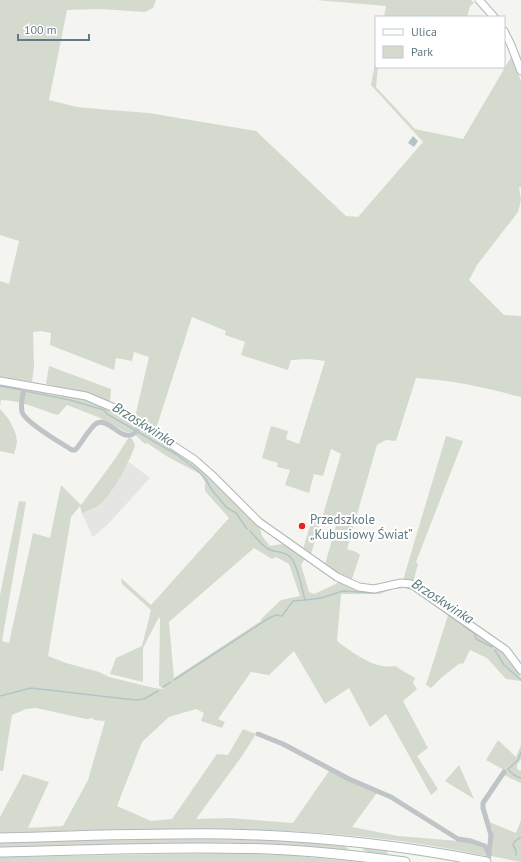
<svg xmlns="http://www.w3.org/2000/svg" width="521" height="862" font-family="'PT Sans',sans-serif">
<rect width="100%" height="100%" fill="#f4f4f0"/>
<path fill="#e5e5e3" d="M129,462L150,478L108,524L93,537L82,514L85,511L100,506Z"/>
<g fill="#d5dacf" fill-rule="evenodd">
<path d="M0,0H156L153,8L145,12L100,9L67,10L49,100L77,107L110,110L149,113L256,131L346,216L358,217L423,142L371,85L376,58V67H378L376,87L415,129L463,139L511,57L521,81V187H519L521,200L518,212L477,265L469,280L504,315L521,316V397C486,388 452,380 416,378L396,441L386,440L377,445L347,549L356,552L360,555L351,582L325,564L337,523L322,518L311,554L303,549L313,516L322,518L341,454L331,449L323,476L314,474L309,493L285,485L290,470L277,467L278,463L262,458L271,426L288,431L286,439L299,444L325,361L309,359L291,360L288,370L241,355L245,342L225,335L226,331L192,317L155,432L135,417L149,357L134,352L132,361L116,358L114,370L50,345L51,333L41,331L33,332L34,366L32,382L0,377V281L9,284L19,241L0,235Z"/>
<path d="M316,0H471L474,3L470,6L467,17H384L386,6Z"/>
<path d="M49,366L111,389L110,403L83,393L46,384Z"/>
<path d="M0,383L80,398L100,404L181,453L206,473L260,528L262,536L270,546L282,544L306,557L301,565L309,592L314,594L336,584L340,579L359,588L407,585V588L392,589L380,594H341L337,641C352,652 374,670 395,666L415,678L413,683L417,689L403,701L428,748L417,756L438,789L431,795L386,714L370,727L349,688L325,704L294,651L269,675L251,672L218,719L225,722L222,728L201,721L204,713L196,709L169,717L142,742L117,806L151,821L172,819L217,754L228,755L243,729L256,734L242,756L196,819L230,818L293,823L329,771L377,793L352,827L398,836L471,842L485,849L486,856C327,821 162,828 0,833V817L23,774L49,782L28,828L63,826L88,780L105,721L94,720L93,718L86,719L36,708L26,709L12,715L3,771H0V595L19,501L26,502L2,641L9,643L33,533L50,538L61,485L81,505L115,459L129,437L132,439L135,445C129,464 114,490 101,504C96,509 87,509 82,514L80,506L71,517L48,656L66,663L99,672L109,677L154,688L164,689L159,686L160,619L159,617L143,648V682L110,674L116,658L142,646L151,610L122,584L121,578L151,605L229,518L205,491V482L200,474L168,457L147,443L145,444C140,440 137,436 132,432H126L98,417L67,405L58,415C39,410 22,400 1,400L0,407ZM254,548L272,559L276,557L289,564L300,596L281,600L261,619V621L174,678L169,622Z"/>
<path d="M0,409C8,416 16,430 17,441C17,445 15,450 14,454L0,451Z"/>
<path d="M446,436L463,441L416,562L418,564L413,583L407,579L403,580Z"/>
<path d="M410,586L500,649C508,658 521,668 521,681L506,679L487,658L470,650L463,664L460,663L441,678L431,688L426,685L448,615L415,591L410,589Z"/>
<path d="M498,740L516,757L521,745V759L517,765V769L521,771V783L504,775L506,771L486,760Z"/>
<path d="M459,765L474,799L445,781Z"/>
<path d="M521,820V862L491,856L493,830L489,822L516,833Z"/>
<path d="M197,837L270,839L339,843L349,849L339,851L0,849V841Z"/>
<path d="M368,848L388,850L387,856L372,854L363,850V849Z"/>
<path d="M229,853L286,855L360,862H0V857Z"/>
</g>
<path fill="#b2c5c6" d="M413,136L418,141L414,147L408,143Z"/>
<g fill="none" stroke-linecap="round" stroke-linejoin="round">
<g stroke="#b2c5c6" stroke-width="1.5">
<path d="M0,386L22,390"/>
<path d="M25,391L70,400L104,410L107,414L135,430"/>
<path d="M138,432L177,455L197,470L205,478L212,490L226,507L236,513L247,529"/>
<path d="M250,531C255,536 261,545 268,549C275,553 284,550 291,558C298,566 302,589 305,600L321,598L343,591L374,593L383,590"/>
<path d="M404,587L412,589"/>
<path d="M438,607L475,634L476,639L492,647"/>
<path d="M495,650L504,665L521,680"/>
<path d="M174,680L269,618L276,615L282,616L293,601L305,600"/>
<path d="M163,687L171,682"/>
<path d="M0,696L31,688L135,700L144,699L158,691"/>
<path d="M521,752L518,760L508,769L514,775L521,778"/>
<path d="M516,855V850L513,845L514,842L521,837"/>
</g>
<g stroke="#afb7ba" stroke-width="9">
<g id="secondary">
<path d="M479,0L494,17"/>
<path d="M504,31L511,45L521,71"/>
<path d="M0,381L86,396L119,410L195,460L212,475L259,522L337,577L359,587L374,589L401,583L411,584L506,650L521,670"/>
</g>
</g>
<g stroke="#b2b7b9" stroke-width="11">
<g id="highway">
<path d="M0,838C76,836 151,833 227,834C314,836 401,845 486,862"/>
<path d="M0,852C90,850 179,846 269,849C314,851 360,856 405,862"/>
</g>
</g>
<g stroke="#bfc4c7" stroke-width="5">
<path d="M25,384C23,393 20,402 22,412C26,423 61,443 72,450H75L77,448C82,442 91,426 97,423C109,418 121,441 133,434C136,433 139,427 141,425"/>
<path d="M258,734L283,744L349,779L391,797L458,839L471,841L485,846L489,854"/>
<path d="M488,862L491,835L483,808V803L504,772"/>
</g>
<use href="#secondary" stroke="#fff" stroke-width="7"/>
<use href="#highway" stroke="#fff" stroke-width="9"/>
</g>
<circle fill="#eb221a" stroke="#fff" stroke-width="1.5" cx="302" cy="526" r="4"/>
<g text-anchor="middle" stroke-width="4" stroke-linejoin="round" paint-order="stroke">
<g font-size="13" fill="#627a83" stroke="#fff" text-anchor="start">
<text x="310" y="524">Przedszkole<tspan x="310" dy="15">„Kubusiowy Świat”</tspan></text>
</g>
<g font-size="14" font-style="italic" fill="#587779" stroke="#fff">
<text transform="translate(144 424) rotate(32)" y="5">Brzoskwinka</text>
<text transform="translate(443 601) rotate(33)" y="5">Brzoskwinka</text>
</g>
</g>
<rect x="375" y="16" width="130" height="52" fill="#ffffff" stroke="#c0cacd"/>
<rect x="383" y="29" width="20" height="6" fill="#ffffff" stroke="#c0cacd"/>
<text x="411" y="36" font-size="12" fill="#627a83">Ulica</text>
<rect x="383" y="46" width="20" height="12" fill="#d5dacf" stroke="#c0cacd"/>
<text x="411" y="56" font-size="12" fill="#627a83">Park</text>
<path d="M18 34v6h71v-6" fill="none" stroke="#627a83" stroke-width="2"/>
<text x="24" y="34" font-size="12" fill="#627a83" stroke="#ffffff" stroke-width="3" paint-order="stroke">100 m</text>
</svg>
